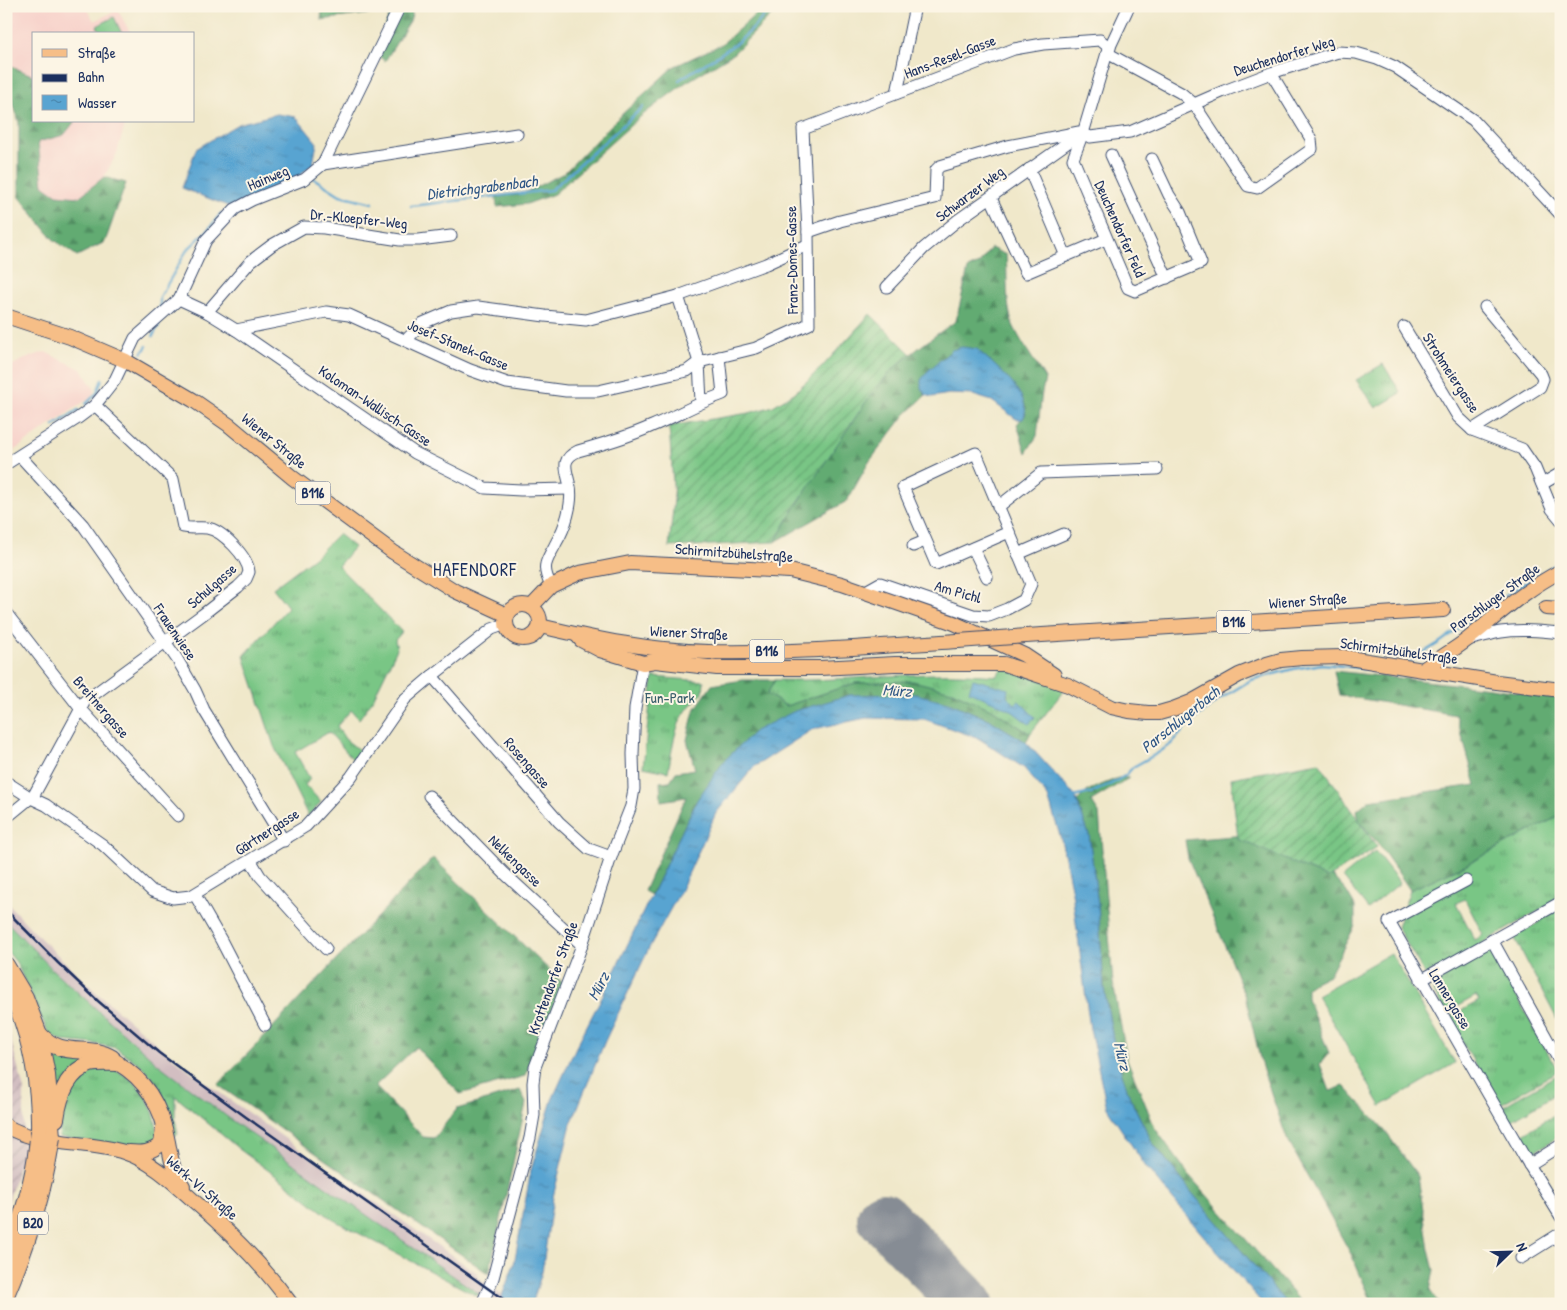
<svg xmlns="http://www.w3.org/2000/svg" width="1567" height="1310" font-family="'Patrick Hand',sans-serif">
<defs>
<pattern id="industrial-furrows" width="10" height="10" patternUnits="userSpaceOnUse" patternTransform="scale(1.25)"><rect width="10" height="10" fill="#d2bec1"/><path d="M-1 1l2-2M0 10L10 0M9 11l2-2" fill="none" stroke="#aa9ba0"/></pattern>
<pattern id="grass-tufts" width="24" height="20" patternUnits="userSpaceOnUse" patternTransform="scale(1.25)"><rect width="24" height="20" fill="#79c685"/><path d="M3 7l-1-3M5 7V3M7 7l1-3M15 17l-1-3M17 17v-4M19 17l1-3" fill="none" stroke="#62a170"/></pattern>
<pattern id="forest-firs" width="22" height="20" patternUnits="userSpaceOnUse" patternTransform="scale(1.25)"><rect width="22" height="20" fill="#62ab72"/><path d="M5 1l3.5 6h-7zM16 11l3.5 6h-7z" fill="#508c61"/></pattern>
<pattern id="garden-furrows" width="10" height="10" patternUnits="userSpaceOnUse" patternTransform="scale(1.25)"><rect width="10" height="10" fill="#79c685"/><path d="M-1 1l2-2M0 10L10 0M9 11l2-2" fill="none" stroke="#62a170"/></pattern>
<pattern id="water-ripples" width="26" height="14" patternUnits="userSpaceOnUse" patternTransform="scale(1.25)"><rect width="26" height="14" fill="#59a4d1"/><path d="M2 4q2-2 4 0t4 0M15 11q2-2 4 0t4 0" fill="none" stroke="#4986ad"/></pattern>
</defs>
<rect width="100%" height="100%" fill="#fcf5e5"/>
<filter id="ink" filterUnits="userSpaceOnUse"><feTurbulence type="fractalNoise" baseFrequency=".02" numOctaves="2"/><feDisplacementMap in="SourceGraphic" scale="10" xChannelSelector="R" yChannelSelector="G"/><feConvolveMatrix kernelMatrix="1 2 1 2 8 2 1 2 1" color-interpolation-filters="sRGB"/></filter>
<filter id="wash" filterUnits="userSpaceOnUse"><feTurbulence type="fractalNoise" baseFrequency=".0096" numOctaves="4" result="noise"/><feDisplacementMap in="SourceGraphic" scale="20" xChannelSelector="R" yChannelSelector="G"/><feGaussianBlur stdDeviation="1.12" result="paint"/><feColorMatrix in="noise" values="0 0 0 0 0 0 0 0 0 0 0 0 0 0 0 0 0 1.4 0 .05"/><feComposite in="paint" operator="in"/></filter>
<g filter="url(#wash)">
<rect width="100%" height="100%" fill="#f0e8ca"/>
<g fill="#f7d0c9">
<path d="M6,6H86L94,21L118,10L131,34H34V76L6,64V56L9,54L6,49Z"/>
<path d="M75,121H126L117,153L104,177L79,197L57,195L43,185L38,142L64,135Z"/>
<path d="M45,352L81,369L95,390L91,397L6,456V368L27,358Z"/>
</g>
<path fill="url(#industrial-furrows)" d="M6,1021L24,1090V1149L6,1209Z"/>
<path fill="#d2bec1" d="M6,902L41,939L97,993L172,1057L210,1086L477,1273L479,1278L515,1304H493L234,1122L158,1064L55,972L6,921Z"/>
<g fill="url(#grass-tufts)" stroke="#4a7a72" fill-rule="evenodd">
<path d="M1383,364L1401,393L1376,408L1356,380Z"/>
<path d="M338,534L354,547L338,566L402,632L395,640L397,649L372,701L359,719L351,710L337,726L345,739L364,754L357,764L329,732L295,752L310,779L305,785L321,802L308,816L274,746L244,656L288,607L273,588L316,556Z"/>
<path d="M1004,664L1068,685L1030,734L995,711L952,691L855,683L786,706L767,694L775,680C849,682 923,669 997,676Z"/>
<path d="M653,677L704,681L703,693C674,718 675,736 668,772L643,767Z"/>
<path d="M1561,815V898L1426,976L1397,927L1410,890L1469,863ZM1465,899L1483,935L1475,940L1456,903Z"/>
<path d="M1561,906V1027L1511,931L1514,930L1517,934L1540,922L1544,913Z"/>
<path d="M6,921L55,972L158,1064L234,1122L479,1294L477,1296L332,1219L287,1184L239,1149L175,1096V1119L178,1134L174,1136L169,1113L159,1086L142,1066L116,1048L96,1044L63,1041L49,1034L16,962L6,950Z"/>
<path d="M1488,945L1558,1071L1499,1105L1448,1018L1479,1001L1476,996L1445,1013L1428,979L1462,959L1466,964L1479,957L1476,951Z"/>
<path d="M60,1054L97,1056L54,1101L51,1057Z"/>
<path d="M114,1069C120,1073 129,1077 134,1082C149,1097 159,1120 157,1140L140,1149L59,1137L62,1111L67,1094L87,1070Z"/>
<path d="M1561,1073V1091L1509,1122L1500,1108Z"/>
<path d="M1561,1111V1135L1533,1153L1534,1158H1531L1527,1154L1532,1151L1526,1140L1520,1142L1518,1137Z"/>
</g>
<g fill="url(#forest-firs)" stroke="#3e6d68">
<path d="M322,6H414L410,21L385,61L377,55L390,11L321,20Z"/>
<path d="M765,6H779L777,10L734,53L685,83L640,117L554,194L527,204L497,207L496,198L526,192L564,173L618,118L673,67L722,44Z"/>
<path d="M6,64L34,76V121H75L64,135L38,142L43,185L57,195L79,197L104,177L126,183L105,242L77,256L53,239L19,196V123L6,78Z"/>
<path d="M991,248L1006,255C1008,278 1005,303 1013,325C1020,341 1036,363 1045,379L1042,392L1037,436L1026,453L1017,424L1026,414L1000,371L991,364L921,388L926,395L905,415L869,462L847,501L775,542C798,501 824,462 851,424C863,406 876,384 892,370C912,352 934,336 956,321L968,269L979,264Z"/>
<path d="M1334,671L1490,688L1561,698V815L1469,863L1410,890L1379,845L1359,821L1357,810L1369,800L1476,785L1456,715L1339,695Z"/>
<path d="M743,680H775L767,694L786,706L855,683L913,681L952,691L995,711L1030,734L1026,742L990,720L948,702L850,695L697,800L651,895L644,891L686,797L661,801L660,782L670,781L676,772L695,769L687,740L694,711L712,685Z"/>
<path d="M1118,778H1129L1091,801L1099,813L1113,983L1127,1059L1155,1128L1188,1174L1303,1304H1287L1192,1193L1152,1142L1130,1098L1116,1056L1104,989L1098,905L1089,835L1077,801L1089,790Z"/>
<path d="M1245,835L1261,841L1332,876L1346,891L1355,906V926L1329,975L1317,981L1307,988V998L1329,1053L1320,1064L1330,1091L1344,1086L1382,1127L1418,1176L1429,1250L1434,1270L1430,1291L1440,1304H1373L1351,1254L1287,1139L1262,1067L1246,999L1228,953L1188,858L1185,840Z"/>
<path d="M433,858L563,983L525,1076L460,1094L416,1047L375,1086L423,1137L434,1138L457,1109L520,1090L526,1103L489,1274L218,1085Z"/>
</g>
<g fill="url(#garden-furrows)" stroke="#4a7a72">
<path d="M870,314L911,354L891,371L865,403L793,510L775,542L669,547L674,499L669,426L749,413L773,406L794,393L822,367Z"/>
<path d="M1319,762L1377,847L1328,878L1238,839L1231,778Z"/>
</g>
<g fill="#79c685" stroke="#4a7a72">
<path d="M114,17L122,34H101L97,26Z"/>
<path d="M1375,851L1400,883L1368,909L1343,877Z"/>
<path d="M1391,953L1455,1063L1381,1106L1317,995Z"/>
</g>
<g fill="url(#water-ripples)" stroke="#3a6a98">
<path d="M277,114L296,117L317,143L313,164L299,176L233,208L182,188L196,149L238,124Z"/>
<path d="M962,347L977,349C991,363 1036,397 1023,419H1016L992,401L973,395L949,394L932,397L926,395L921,388V380L928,371L952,350Z"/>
<path d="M973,679L1008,689L1007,696L1015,704L1019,701L1035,717L1029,724L1009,709L969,691Z"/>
<path d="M915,694L948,702L990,720L1026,742L1075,796L1089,835L1098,905L1104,989L1116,1056L1130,1098L1152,1142L1192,1193L1287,1304H1263L1201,1233L1146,1167L1107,1108L1090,1029L1072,892L1061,839L1048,797L1024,768L978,738L924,719L866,718L813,729L754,767L716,813L681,890L650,946L605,1041L571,1124L553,1197L542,1272L532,1304H499L514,1264L531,1170L552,1100L576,1047L609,983L697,800L724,761L755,731L795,711L850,695Z"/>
</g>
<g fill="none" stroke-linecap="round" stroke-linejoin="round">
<g stroke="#59a4d1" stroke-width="2.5">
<path d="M679,80C710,59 751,41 770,6"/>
<path d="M313,178L340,195L373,203"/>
<path d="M411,206L551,190L643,107"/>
<path d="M160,308V297L187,250L208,230L221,213"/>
<path d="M153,336L159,325"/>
<path d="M142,353L147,346"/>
<path d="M86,404L97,393L102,379"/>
<path d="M54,426L78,410"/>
<path d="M1410,661L1439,643L1506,595L1561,561"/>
<path d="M1073,797L1091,793L1113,783L1126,775L1133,767L1158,753L1171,744L1189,724L1217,701L1251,680L1293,669L1322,664L1373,669"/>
</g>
<path stroke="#868c94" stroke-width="52" d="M883,1218L968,1304"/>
</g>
</g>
<g filter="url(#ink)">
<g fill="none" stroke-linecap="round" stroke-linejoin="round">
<g stroke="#3b4b6e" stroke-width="13">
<g id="minor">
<path d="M1107,53L1181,93L1194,104L1248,186L1257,188L1312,149L1311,139L1271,73"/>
<path d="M897,93L915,6"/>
<path d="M1084,130L1107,53L1129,6"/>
<path d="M1086,135L1090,137L1130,132L1224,91L1271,73L1338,52L1356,53L1377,59L1395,67L1473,120L1561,215"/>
<path d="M1081,138L1073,159L1128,288L1135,291L1201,263L1180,212L1169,195L1152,159"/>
<path d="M1111,155L1167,278"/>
<path d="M323,164L517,134"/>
<path d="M1029,169L1066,256"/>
<path d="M991,198L1026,273L1106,239"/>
<path d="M808,232L840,221L935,198L936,170L940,166L1008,146L1079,132"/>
<path d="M887,287L924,248L958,220L1067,143L1079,136"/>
<path d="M678,296L699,362L701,402"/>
<path d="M179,299L207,312L236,330L415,453L485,488L521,490L570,489"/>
<path d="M207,312L251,261L272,245L304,227L324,228L400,240H419L451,236"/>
<path d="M1404,327L1458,417L1472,430L1522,449L1535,468L1552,509L1561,520"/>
<path d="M236,330L326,312L349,315L470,370L507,383L566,391H598L687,371L699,362L756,348L809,324L808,232L803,129L1014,49L1043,44L1100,40L1110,48"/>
<path d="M406,340L423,323L451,311L478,307L545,316L586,320L678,296L766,264L807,245"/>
<path d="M1472,430L1540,387L1543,379L1541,374L1485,307"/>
<path d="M20,456L83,525L177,659L195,690L204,710L284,841"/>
<path d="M6,464L78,418L94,406L104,394L115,380L135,338L179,299L206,240L235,209L252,200L305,179L323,164L400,6"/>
<path d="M1542,484L1561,473"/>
<path d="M998,507L1041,473L1157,469"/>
<path d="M913,546L925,541"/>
<path d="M973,548L987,577"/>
<path d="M1018,554L1064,534"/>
<path d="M551,586C548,580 544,571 546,564C548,556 553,550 556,543C565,528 573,504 570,487C567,470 559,460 578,451C603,444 628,437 652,426C676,416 698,403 723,394L719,357"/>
<path d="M864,592L880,583L973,615L989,616L1007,609L1024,600L1031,584L976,453L903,487L936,564L1009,532"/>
<path d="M6,613L80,708L178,816"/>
<path d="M1466,640C1479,638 1489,634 1501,632C1520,629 1541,631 1561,633"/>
<path d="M432,676L559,822L589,849L611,857"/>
<path d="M6,782L31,798L46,805L103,845L152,891L173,898L191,896L306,826L351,777L405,699L432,676L492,629L506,624"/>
<path d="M429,796L504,873L582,945"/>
<path d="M6,818L34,795L85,701L202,615L238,587L246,579L249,572C248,557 222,530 207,528C199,527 191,529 183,527L173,479L98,408L94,406"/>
<path d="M251,861L260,876L326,949"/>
<path d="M1466,881L1389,922L1525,1158L1561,1217"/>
<path d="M195,895L221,940L265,1025"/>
<path d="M1492,940L1561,1064"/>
<path d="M1421,980L1561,902"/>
<path d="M1529,1165L1561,1145"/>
<path d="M1521,1258L1561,1233"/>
<path d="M482,1304L493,1278L530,1138L534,1115L533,1083L535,1067L582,945L611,857L631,806L634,789L633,754L635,708L643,663"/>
</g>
</g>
<g stroke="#3b4b6e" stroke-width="16">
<g id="major">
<path d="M6,316L70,337L126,361L193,400L229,425L293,478L393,552L455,591L507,615"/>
<circle cx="523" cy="622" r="17"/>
<path d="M531,607L551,586L579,573L630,563L790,571L842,584L954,623L1024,655L1054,675"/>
<path d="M1546,608L1561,609"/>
<path d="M540,626C595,639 651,651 708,652C791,654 875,646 958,641"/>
<path d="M577,635L581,640L600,650L643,663L655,661L717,668H820L895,664H1004L1068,685L1111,707L1129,711L1148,713H1159L1173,709L1191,702L1239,675L1267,664L1281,660L1302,658L1343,657L1497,682L1561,690"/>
<path d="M1026,636L1443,610"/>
<path d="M1424,669C1438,659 1454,650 1468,639C1498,615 1526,589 1561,571"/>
<path d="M117,1063C147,1080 162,1108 168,1142C171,1158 173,1173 183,1186"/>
<path d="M6,1126C38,1146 89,1141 124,1152C152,1161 174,1183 195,1202C231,1233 263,1265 291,1304"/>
<path d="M129,1152C142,1153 151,1153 161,1144L163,1128"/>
</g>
</g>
<g stroke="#3b4b6e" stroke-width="18">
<g id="highway">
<path d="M6,965L25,997L39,1034L47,1075L52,1137"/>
<path d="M10,990C30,1034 40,1082 39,1131"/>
<path d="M39,1034C63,1060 88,1043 112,1058"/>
<path d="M56,1119C59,1097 67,1072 90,1064C98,1062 108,1063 117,1063"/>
<path d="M6,1260C20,1224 33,1186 37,1147"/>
<path d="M6,1295C26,1248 42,1199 50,1149"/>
</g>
</g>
<use href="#minor" stroke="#fff" stroke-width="11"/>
<use href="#major" stroke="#f6be87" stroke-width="14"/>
<use href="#highway" stroke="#f6be87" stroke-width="16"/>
<path stroke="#1b2f5e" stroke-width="2.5" d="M6,910L58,963L98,1001L159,1053L246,1117L510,1304"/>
<g stroke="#3b4b6e" stroke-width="16" stroke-linecap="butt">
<path id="major-bridge" d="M958,641L1026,636"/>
</g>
<g stroke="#3b4b6e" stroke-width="18" stroke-linecap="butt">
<g id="highway-bridge">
<path d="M37,1147L39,1131"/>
<path d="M50,1149L52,1137"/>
</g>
</g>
<use href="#major-bridge" stroke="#f6be87" stroke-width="14"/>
<use href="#highway-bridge" stroke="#f6be87" stroke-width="16"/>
</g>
</g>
<g text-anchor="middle" stroke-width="4" stroke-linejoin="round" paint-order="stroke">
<g fill="#fcf5e5" stroke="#5e6a86" stroke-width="1">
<rect x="295.5" y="481.5" width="35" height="23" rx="4"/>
<rect x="1216.5" y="610.5" width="35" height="23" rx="4"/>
<rect x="749.5" y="639.5" width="35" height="23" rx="4"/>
<rect x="18" y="1211.5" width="30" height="23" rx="4"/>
</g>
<g font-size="14" font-weight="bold" fill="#1b2f5e">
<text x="313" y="498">B116</text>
<text x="1234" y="627">B116</text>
<text x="767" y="656">B116</text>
<text x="33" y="1228">B20</text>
</g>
<g font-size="15" fill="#1b2f5e" stroke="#fcf5e5">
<text transform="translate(1284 56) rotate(-17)" y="5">Deuchendorfer Weg</text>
<text transform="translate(950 57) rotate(-21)" y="5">Hans-Resel-Gasse</text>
<text transform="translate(268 178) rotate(-23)" y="5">Hainweg</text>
<text transform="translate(970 194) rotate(-37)" y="5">Schwarzer Weg</text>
<text transform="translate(359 219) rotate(6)" y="5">Dr.-Kloepfer-Weg</text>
<text transform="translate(1120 229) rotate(66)" y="5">Deuchendorfer Feld</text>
<text transform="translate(792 260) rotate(-91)" y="5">Franz-Domes-Gasse</text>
<text transform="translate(458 345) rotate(23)" y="5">Josef-Stanek-Gasse</text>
<text transform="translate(1451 373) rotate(57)" y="5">Strohmeiergasse</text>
<text transform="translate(375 406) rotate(34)" y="5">Koloman-Wallisch-Gasse</text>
<text transform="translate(274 441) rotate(39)" y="5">Wiener Straße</text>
<text transform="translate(734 553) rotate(4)" y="5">Schirmitzbühelstraße</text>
<text transform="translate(212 586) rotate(-41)" y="5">Schulgasse</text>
<text transform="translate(958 592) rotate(16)" y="5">Am Pichl</text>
<text transform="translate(1495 598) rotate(-36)" y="5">Parschluger Straße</text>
<text transform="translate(1308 601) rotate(-4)" y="5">Wiener Straße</text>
<text transform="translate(175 632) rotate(56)" y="5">Frauenwiese</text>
<text transform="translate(689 633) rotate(3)" y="5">Wiener Straße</text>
<text transform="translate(1399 651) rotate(8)" y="5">Schirmitzbühelstraße</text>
<text transform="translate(101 707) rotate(49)" y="5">Breitnergasse</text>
<text transform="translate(527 763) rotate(49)" y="5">Rosengasse</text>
<text transform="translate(267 832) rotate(-33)" y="5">Gärtnergasse</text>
<text transform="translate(515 861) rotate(44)" y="5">Nelkengasse</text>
<text transform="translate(553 978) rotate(-70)" y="5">Krottendorfer Straße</text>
<text transform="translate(1450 999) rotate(59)" y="5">Lannergasse</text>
<text transform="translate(202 1188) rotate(41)" y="5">Werk-VI-Straße</text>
</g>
<g font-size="15" fill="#375c6a" stroke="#fcf5e5">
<text x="670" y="703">Fun-Park</text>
</g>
<g font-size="16" font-style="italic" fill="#315886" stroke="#fcf5e5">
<text transform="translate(482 187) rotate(-7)" y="6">Dietrichgrabenbach</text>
<text transform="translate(897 690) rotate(3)" y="6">Mürz</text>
<text transform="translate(1180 719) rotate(-39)" y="6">Parschlugerbach</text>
<text transform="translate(598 986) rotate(-63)" y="6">Mürz</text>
<text transform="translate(1123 1056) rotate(76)" y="6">Mürz</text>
</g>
<g font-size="18" letter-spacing="1" fill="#1b2f5e" stroke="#fcf5e5">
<text x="475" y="576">HAFENDORF</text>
</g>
</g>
<rect width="1567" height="1310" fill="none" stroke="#fcf5e5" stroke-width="25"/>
<rect x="32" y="32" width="162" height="90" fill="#fcf5e5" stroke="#a2a6af"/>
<rect x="42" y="49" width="25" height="8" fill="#f6be87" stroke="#a2a6af"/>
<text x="78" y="58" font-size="15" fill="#1b2f5e">Straße</text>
<rect x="42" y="74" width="25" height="8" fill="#1b2f5e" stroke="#a2a6af"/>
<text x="78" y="82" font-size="15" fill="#1b2f5e">Bahn</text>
<rect x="42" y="95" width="25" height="15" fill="url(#water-ripples)" stroke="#a2a6af"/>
<text x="78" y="108" font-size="15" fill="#1b2f5e">Wasser</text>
<g transform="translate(1510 1252) rotate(67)" stroke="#fcf5e5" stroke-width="4" paint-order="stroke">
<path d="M0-4L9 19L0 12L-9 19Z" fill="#1b2f5e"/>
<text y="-8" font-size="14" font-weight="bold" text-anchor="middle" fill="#1b2f5e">N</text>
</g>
</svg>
